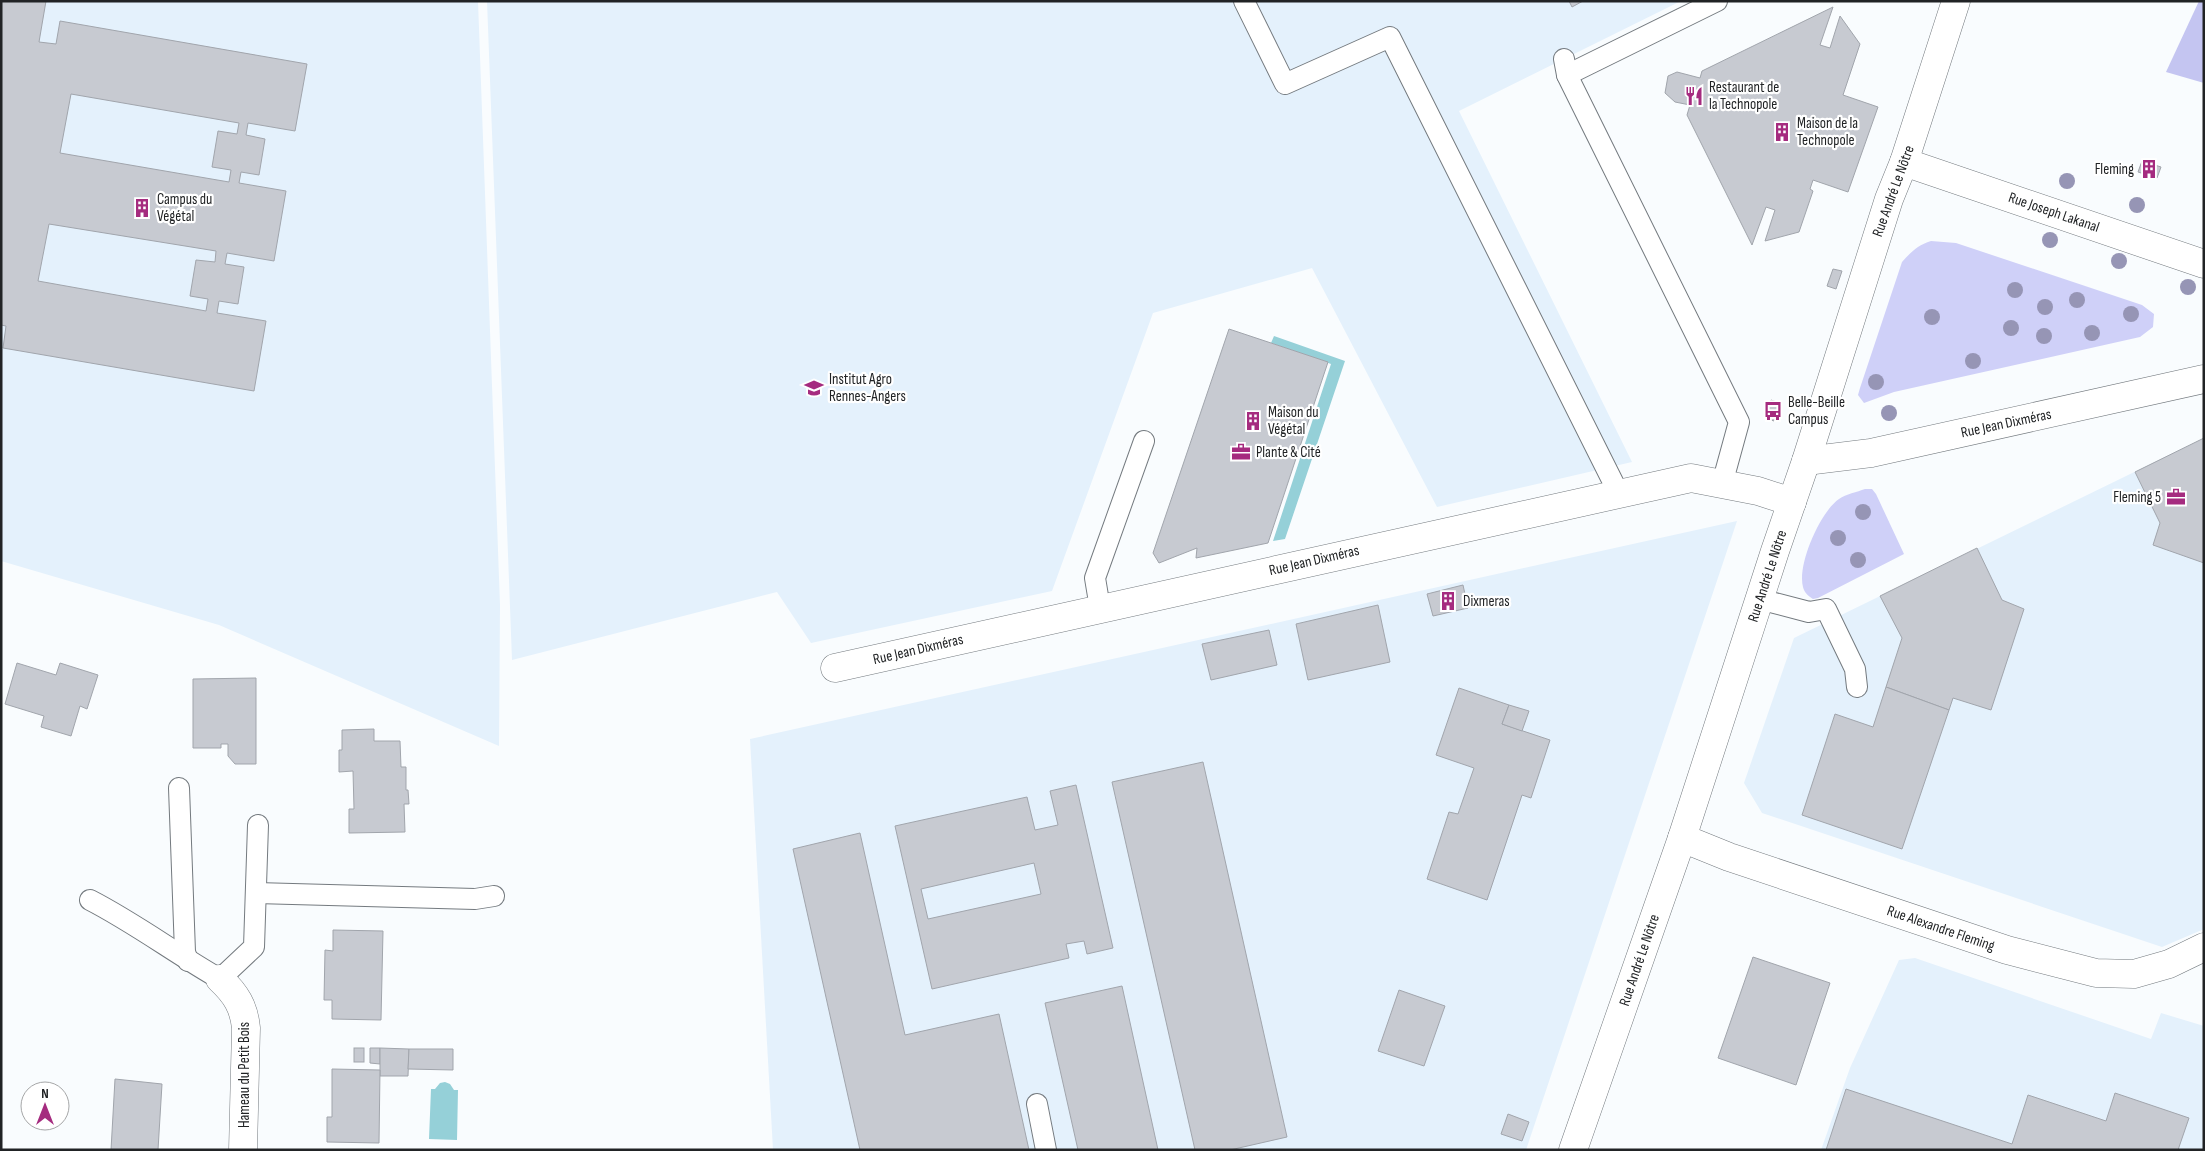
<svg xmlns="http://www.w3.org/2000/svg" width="2205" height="1151" font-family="'Sofia Sans Condensed',sans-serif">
<rect width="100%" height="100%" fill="#f9fcfe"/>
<g fill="#e4f1fc">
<path d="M1,1H478L500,605L499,746L219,625L1,561Z"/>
<path d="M487,1H1681L1459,111L1632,462L1437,507L1312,268L1153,313L1052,591L811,643L777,592L512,660Z"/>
<path d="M2204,438V929L2162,947L1762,813L1744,783L1794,638Z"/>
<path d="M1737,521L1526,1150H773L750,739Z"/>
<path d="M1915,958L2151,1039L2161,1013L2204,1026V1150H1821L1850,1068L1899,960Z"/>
</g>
<g fill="#cfd0f8">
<path d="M1931,241L1956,243L2142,305L2154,314L2153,327L2140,337L1894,392L1864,403L1858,395L1860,388L1902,262C1911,252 1918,245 1931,241Z"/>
<path d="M1865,489H1872L1876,494L1904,554L1818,598L1813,599C1808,596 1804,592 1803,587C1797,565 1820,512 1839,499C1846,494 1857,492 1865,489Z"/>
</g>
<path fill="#c4c5f1" d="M2199,1H2204V83L2166,72Z"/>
<g fill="#95d0d8">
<path d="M1274,336L1345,361L1285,539L1273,541L1331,364L1271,343Z"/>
<path d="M445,1082L450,1084L454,1090H458L457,1140L429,1139L431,1089H435L440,1083Z"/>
</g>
<g fill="#c7cad1" stroke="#a1a5ac" fill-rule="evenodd">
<path d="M1,1H46L39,42L56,44L60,21L307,64L295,131L248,123L246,135L265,139L259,175L241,172L239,183L286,191L274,261L227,253L225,264L244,267L238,304L219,301L217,313L266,321L254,391L3,348L6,326L1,325ZM71,94L239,123L237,134L218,131L212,167L231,170L229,182L60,153ZM49,224L216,251L215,262L196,260L190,296L208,299L206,311L38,281Z"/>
<path d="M1569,1H1583L1572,7Z"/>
<path d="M1833,7L1820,45L1830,48L1840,16L1860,44L1843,95L1878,107L1848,192L1813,180L1810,189L1813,191L1799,232L1765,241L1775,210L1766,207L1752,245L1687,115L1690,105L1675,102L1665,93L1668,76L1677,72L1700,78L1702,71Z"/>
<path d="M2142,161L2161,167L2157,178L2138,172Z"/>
<path d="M1833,269L1842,271L1836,289L1827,286Z"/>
<path d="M1229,329L1328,362L1268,543L1196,558L1197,548L1159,563L1153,553Z"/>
<path d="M1771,400L1780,403L1774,421L1765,418Z"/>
<path d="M2204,438V563L2153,545L2160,523L2135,472Z"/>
<path d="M1977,548L2002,600L2024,609L1991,710L1953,698L1949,710L1886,687L1902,638L1880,596Z"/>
<path d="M1463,585L1468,608L1433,616L1427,594Z"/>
<path d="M1378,605L1390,662L1308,680L1296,624Z"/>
<path d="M1269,630L1277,665L1211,680L1202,644Z"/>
<path d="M17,663L56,675L60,663L98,675L87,709L80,706L71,736L41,727L44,716L5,704Z"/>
<path d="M256,678V764H235L228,756V744H221V748H193V679Z"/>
<path d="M1886,687L1949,710L1902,849L1802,815L1835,714L1873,727Z"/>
<path d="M1459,688L1509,705L1502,724L1550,740L1531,798L1522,795L1487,900L1427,879L1449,812L1458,814L1474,768L1436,755Z"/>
<path d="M1509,705L1529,711L1522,731L1502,724Z"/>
<path d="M374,729V741H400L401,767H406V790H408L409,804H404L405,832L349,833V809H354L353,771L339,772V750H342V730Z"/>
<path d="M1203,762L1287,1137L1230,1150H1195L1112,782Z"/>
<path d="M1076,785L1113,948L1087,954L1084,941L1066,944L1069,958L932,989L895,826L1027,797L1035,830L1058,825L1050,791ZM1034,863L1041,894L928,919L921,889Z"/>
<path d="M860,833L905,1035L999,1014L1029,1150H860L793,849Z"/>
<path d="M333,930L383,931L381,1020L332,1019V1000H324L325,950L333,951Z"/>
<path d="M1753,957L1830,983L1796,1085L1718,1058Z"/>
<path d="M1122,986L1158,1150H1078L1045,1003Z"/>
<path d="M1399,990L1445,1006L1424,1066L1378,1051Z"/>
<rect x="354" y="1048" width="10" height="14"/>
<path d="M370,1048H380V1064L370,1063Z"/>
<path d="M380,1048L409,1049L408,1076H380Z"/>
<path d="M409,1049H453V1070L408,1069Z"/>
<path d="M332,1069L380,1070L379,1143L327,1142V1117H332Z"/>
<path d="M115,1079L162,1084L158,1150H111Z"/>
<path d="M1846,1089L2012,1144L2028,1095L2106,1121L2115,1093L2189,1118L2178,1150H1826Z"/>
<path d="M1508,1114L1529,1122L1522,1141L1501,1134Z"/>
</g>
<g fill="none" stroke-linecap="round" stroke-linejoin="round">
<g stroke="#747a7f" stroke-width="22">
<g id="lane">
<path d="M1244,1L1285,84L1390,37L1618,492"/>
<path d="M1564,59L1567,75L1739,422L1722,484"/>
<path d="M1567,75L1717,1"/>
<path d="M1759,599L1809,612L1826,609L1855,669L1857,687"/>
<path d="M1100,608L1095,578L1144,441"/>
<path d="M179,788L185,952L188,961"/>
<path d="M256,893L475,899L494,896"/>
<path d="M90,900C135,923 176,954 220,979L254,947L258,825"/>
<path d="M1037,1104L1046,1150"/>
</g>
</g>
<g stroke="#747a7f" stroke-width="29">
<g id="street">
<path d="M1904,162L2204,264"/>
<path d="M1806,461L1871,453L2204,379"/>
<path d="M835,668L1691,478L1758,491L1792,502"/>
<path d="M1682,838L1729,857L2007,950L2096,973L2134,974L2169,964L2204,947"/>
<path d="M220,979C236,994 244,1007 246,1028L243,1150"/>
<path d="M1573,1150L1682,838L1775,551L1806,461L1889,199L1904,162L1956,1"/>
</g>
</g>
<use href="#lane" stroke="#fff" stroke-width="20"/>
<use href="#street" stroke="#fff" stroke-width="28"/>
</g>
<g fill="#9695b5">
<circle cx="2067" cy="181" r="8"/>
<circle cx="2137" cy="205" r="8"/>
<circle cx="2050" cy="240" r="8"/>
<circle cx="2119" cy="261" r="8"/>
<circle cx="2188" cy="287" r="8"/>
<circle cx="2015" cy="290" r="8"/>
<circle cx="2077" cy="300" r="8"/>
<circle cx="2045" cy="307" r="8"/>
<circle cx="2131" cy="314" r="8"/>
<circle cx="1932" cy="317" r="8"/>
<circle cx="2011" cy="328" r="8"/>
<circle cx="2092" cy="333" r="8"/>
<circle cx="2044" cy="336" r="8"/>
<circle cx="1973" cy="361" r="8"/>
<circle cx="1876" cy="382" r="8"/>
<circle cx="1889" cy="413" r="8"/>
<circle cx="1863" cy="512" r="8"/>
<circle cx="1838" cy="538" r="8"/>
<circle cx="1858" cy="560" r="8"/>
</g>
<defs>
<g id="restaurant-bare" transform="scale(1.5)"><path d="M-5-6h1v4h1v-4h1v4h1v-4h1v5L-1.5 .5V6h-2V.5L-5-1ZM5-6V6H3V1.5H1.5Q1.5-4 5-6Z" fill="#a52b7f" stroke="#fff" stroke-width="2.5" paint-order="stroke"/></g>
<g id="building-bare" transform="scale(1.5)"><path d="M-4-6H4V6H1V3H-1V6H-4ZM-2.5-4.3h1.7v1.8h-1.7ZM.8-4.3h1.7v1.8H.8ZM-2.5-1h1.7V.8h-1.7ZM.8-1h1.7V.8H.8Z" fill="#a52b7f" stroke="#fff" stroke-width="2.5" paint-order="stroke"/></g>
<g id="university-bare" transform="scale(1.5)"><path d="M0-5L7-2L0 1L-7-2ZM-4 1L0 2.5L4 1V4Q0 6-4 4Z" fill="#a52b7f" stroke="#fff" stroke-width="2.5" paint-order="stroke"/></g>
<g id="bus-bare" transform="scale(1.5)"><path d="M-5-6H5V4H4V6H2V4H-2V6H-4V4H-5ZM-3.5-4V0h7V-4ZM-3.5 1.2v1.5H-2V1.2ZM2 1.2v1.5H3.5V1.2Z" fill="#a52b7f" stroke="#fff" stroke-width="2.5" paint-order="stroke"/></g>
<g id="office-bare" transform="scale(1.5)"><path d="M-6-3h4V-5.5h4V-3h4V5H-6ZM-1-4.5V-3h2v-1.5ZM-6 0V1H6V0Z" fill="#a52b7f" stroke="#fff" stroke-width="2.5" paint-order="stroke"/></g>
</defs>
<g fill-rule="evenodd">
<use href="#restaurant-bare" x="1694" y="96"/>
<use href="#building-bare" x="1782" y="132"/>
<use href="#building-bare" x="2149" y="169"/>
<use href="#building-bare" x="142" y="208"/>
<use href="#university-bare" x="814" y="388"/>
<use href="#bus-bare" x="1773" y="411"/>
<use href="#building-bare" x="1253" y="421"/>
<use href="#office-bare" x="1241" y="452"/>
<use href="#office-bare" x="2176" y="497"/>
<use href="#building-bare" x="1448" y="601"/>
</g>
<g text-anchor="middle" stroke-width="4.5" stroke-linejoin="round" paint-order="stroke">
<g font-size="15" fill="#212325" stroke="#fff" text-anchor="start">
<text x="1709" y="92">Restaurant de<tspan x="1709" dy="17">la Technopole</tspan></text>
<text x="1797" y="128">Maison de la<tspan x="1797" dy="17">Technopole</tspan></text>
<text x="2134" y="174" text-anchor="end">Fleming</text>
<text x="157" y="204">Campus du<tspan x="157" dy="17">Végétal</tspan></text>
<text x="829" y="384">Institut Agro<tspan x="829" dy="17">Rennes-Angers</tspan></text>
<text x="1788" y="407">Belle-Beille<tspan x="1788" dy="17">Campus</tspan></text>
<text x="1268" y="417">Maison du<tspan x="1268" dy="17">Végétal</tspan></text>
<text x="1256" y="457">Plante &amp; Cité</text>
<text x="2161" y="502" text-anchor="end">Fleming 5</text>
<text x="1463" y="606">Dixmeras</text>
</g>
<g font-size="15" fill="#212325" stroke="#fff">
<text transform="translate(1893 191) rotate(-70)" y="5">Rue André Le Nôtre</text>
<text transform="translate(2054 212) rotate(19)" y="5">Rue Joseph Lakanal</text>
<text transform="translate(2006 423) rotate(-12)" y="5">Rue Jean Dixméras</text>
<text transform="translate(1314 560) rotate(-13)" y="5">Rue Jean Dixméras</text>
<text transform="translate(1767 576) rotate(-72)" y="5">Rue André Le Nôtre</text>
<text transform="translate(918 649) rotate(-13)" y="5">Rue Jean Dixméras</text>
<text transform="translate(1941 928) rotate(19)" y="5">Rue Alexandre Fleming</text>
<text transform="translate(1639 960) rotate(-71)" y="5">Rue André Le Nôtre</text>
<text transform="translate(244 1075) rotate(-90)" y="5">Hameau du Petit Bois</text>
</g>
</g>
<rect width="2205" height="1151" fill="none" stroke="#212325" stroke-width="5"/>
<g transform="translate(45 1106)"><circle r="24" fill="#ffffff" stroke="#a6a7a8"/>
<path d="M0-4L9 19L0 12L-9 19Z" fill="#a52b7f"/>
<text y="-8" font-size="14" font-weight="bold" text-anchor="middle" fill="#212325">N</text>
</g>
</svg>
